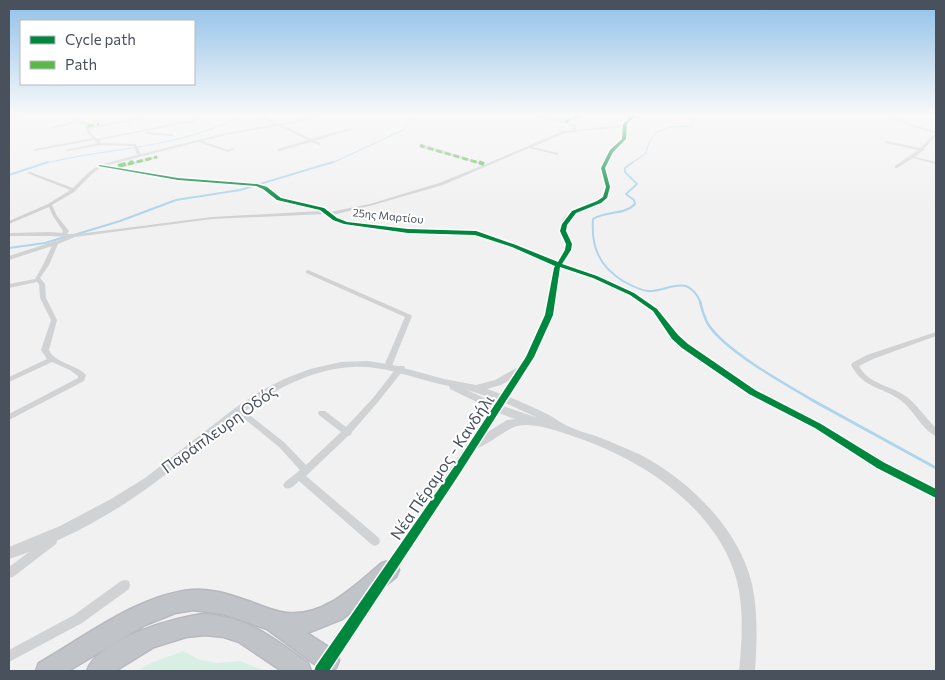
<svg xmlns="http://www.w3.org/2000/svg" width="945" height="680" font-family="Commissioner,sans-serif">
<rect width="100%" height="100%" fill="#f2f1f1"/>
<path fill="#d8efe4" d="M183,651L200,660L217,663L240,661L266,671H137L151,663Z"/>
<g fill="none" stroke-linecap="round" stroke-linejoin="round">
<g stroke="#aed5eb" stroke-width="1">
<path d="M42,164C115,146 176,150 246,114"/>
<path d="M330,164L403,130L412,116L417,114"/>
<path d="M631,164L646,153C652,126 667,127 691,126L695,119L702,114"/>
</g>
<g stroke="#aed5eb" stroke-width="2">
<path d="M633,162L625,168V172L637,184L626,194L634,200L635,204C625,215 606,211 593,219C591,247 599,266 623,281C630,285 639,290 648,291C661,292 673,283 686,286C694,289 698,296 701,303"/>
<path d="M9,175L48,162"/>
<path d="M74,235L120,221L176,200L240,190L333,162"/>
<path d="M9,248L45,243L68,236"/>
</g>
<path stroke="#aed5eb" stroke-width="2.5" d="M700,302C702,309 704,317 708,324C724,350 786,385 814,401"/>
<path stroke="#aed5eb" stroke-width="3" d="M812,400L936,468"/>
<g stroke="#b7b9c0" stroke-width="3">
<g id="motorway">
<path d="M389,561L396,563L399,570L396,577L342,619L307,633L336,652L339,660L336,668L328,671L320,668L267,629L223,614L193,610L175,613L145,625L68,671H36L39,663C85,637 138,595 192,590C212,588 233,596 251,602C263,607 275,612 287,613C325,617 355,585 382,563Z"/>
<path d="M205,614C250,618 273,638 308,663L311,671H282L239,642L224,637L205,635L186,637L154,647L115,671H87C98,639 174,617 205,614Z"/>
</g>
</g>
<g fill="#d0d2d4" fill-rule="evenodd">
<path d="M32,114H42L9,119V117Z"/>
<path d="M67,114H70L76,119L88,123L89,127L145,117L147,118L90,129L91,133L97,139L192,120L197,118L198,115L201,116L199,120L193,122L99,140L102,143L136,144L141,154L226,133L275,124L261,118L262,116C267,118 272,121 277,123C289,126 312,114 325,114L296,123L282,125L312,139L350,128L353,129L315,141L320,143V145L311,142L279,151L277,150L278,149L308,140L278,126L226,135L202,141L228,150L233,148L235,149L228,152L198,142L105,166L113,167L157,156L159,157L158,158L119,168L178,178L257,184L267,187L281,198L324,208L330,212L370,204L439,183L483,165L420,147V145L422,144L486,164L563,131L572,130L573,126L569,124L532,116V114L565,121L579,114H583L568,122L576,125V130L624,125L623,127L565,133L532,147L558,153V155L529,148L443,185L373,205L333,215L337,218L347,222L408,229L476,231L516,245L561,264L597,276L634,293L657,309L677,336L687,344L755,390L821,424L883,462L936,490V498L877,468L815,428L749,394L683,348L673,338L653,311L630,295L593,278L557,266L512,247L475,235L408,233L346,224L333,220L325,214L212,219L75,237L58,244L49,265L40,278L45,284L46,298L57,320L49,350C56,364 76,364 86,375L84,381L9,420V414L78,378V376L70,370L52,362L9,382V377L47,359L41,350L51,320L40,298L39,284L37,282L9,288V284L35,279L43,265L52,246L9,260V256L68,237L50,236H9V233L50,232L62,233L63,231L53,216L49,207L9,224V221L48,204L70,190L27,173L30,172L73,188L89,172L99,165L137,155L134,146L101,145L67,151L65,150L98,143L94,140L34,151L33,150L35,149L93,138L87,133L85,125L78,122L52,129V127L75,121ZM101,167L178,180L256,186L263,189L277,200L321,211L212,217L78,234H67L69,231L57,216L52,205L74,192L92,174Z"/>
<path d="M876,114H881L936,132V136L924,149V151H922L915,157L936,162V164L913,158L897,168H895V166L918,150L886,143V141L920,148L931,137L936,134Z"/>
<path d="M918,114H923L928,116L926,117Z"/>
<path d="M147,132L172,134L174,135L172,136L146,134Z"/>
<path d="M308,270L411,315L412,316L391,368H388L384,366L405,317L306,273V271Z"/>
<path d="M936,332V336L873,359L859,366C869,385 891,385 907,397C918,406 926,418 936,428V436C924,431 914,412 904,403C885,386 865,391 851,365L852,363L867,355Z"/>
<path d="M398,366H404L405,368L378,402L352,432L351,435L348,436L306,476L379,538L380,541L379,544L375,546L371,544L299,481C295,485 291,490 285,488L283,485L285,482L300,470L279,447L235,411L236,409H242L285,443L306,465L341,432L319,415L318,413L319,411H325L346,427L373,398Z"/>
<path d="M52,536L56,538L57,541L56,544L13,577L9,578V567L48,538Z"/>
<path d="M125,580L129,581L130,585L129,589L82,623L9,662V650L74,615L121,581Z"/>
</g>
<g fill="#d0d2d4" fill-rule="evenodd">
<path d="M632,114H637L627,124C627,128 628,135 626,139C621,150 608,153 606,168C604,180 616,189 605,201C595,211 577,209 568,221L566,230L572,246L561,268L553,315L539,349L509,397C522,402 535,408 547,414C555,418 562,424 570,427C578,431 587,433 596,436C611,442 626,448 641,455C690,481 739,529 752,584C758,612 757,643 755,671H739C742,642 744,610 737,581C718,510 646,462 581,439C562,433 530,419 512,428C503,432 495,439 486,444C483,446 479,447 476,449C472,452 461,472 458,477C436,510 415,543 394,576L389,578L384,576L382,571L384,566L491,409L450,389L449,386C416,380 386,365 352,367C272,372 214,440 153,484C110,516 60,543 9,559V547L60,526L111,499L145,478L235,408L259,392L284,379L310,369L341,362L368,361L393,365L444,379L476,385L495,380L518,367L531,349L545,315L553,268L566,246C564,240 559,234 560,228C562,204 595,212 603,195C608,186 600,178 601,168C603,153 618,148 622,137C626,125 618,126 632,114ZM510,380L501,394L487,389L501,385ZM465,389L497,400L495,403ZM505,403L538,418L503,406ZM499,413L515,419L507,420L486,433Z"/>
<path d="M379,579L384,581L386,586L384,591L330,671H313L315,665L374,581Z"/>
</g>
<use href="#motorway" fill="#c0c3c8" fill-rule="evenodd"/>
<g stroke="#58b947" stroke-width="3" stroke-dasharray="6 3" stroke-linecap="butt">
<path d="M565,122L582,114"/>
<path d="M88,126L99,124"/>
<path d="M423,145L421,146L483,164"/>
<path d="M128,164L157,157"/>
</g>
<g stroke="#58b947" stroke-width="4" stroke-dasharray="8 4" stroke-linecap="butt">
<path d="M479,162L484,164"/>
<path d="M118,166L133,162"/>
</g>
<g stroke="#fff" stroke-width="3">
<path id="cycleway" d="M633,114H637L627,124L626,139L613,152L605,168L610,187L607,198L601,203L576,213L567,225L566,231L572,244L571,250L562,264L597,276L634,293L657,309L678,335L688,344L755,390L821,424L883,462L936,489V498L877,468L815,428L749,394L682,348L672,339L653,311L630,295L593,278L560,267L553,315L534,357L460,473L329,671H314L316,666L454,467L526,357L545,315L554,268L555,266L512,247L475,235L408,233L344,224L333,220L320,210L277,200L263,189L256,186L178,180L98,166L100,165L178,178L257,184L267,187L281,198L324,208L337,218L347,222L408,229L476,231L516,245L558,262L565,250L566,244L560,231L562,224L572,211L597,201L603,197L606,187L601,168L610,150L622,139L623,124Z"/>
</g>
<use href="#cycleway" fill="#00873e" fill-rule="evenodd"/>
</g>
<linearGradient id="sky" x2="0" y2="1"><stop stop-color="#91c1e9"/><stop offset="0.55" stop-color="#f9f9f9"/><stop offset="1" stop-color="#f9f9f9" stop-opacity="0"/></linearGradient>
<rect width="945" height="209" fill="url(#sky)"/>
<g text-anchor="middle" stroke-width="4" stroke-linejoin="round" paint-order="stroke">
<g font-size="11" fill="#49515d" stroke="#fff">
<text transform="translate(388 216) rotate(6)" y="4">25ης Μαρτίου</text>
</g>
<g font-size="16" fill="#49515d" stroke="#fff">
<text transform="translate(219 429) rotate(-36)" y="6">Παράπλευρη Οδός</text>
<text transform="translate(442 467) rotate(-56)" y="6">Νέα Πέραμος - Κανδήλι</text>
</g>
</g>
<rect width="945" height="680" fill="none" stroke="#49515d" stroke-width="20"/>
<rect x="20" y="20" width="175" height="65" fill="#ffffff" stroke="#b6b9be"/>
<rect x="30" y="36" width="25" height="8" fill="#00873e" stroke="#b6b9be"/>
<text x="65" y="45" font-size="15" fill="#49515d">Cycle path</text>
<rect x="30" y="61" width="25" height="8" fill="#58b947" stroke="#b6b9be"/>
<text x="65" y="70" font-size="15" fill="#49515d">Path</text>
</svg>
